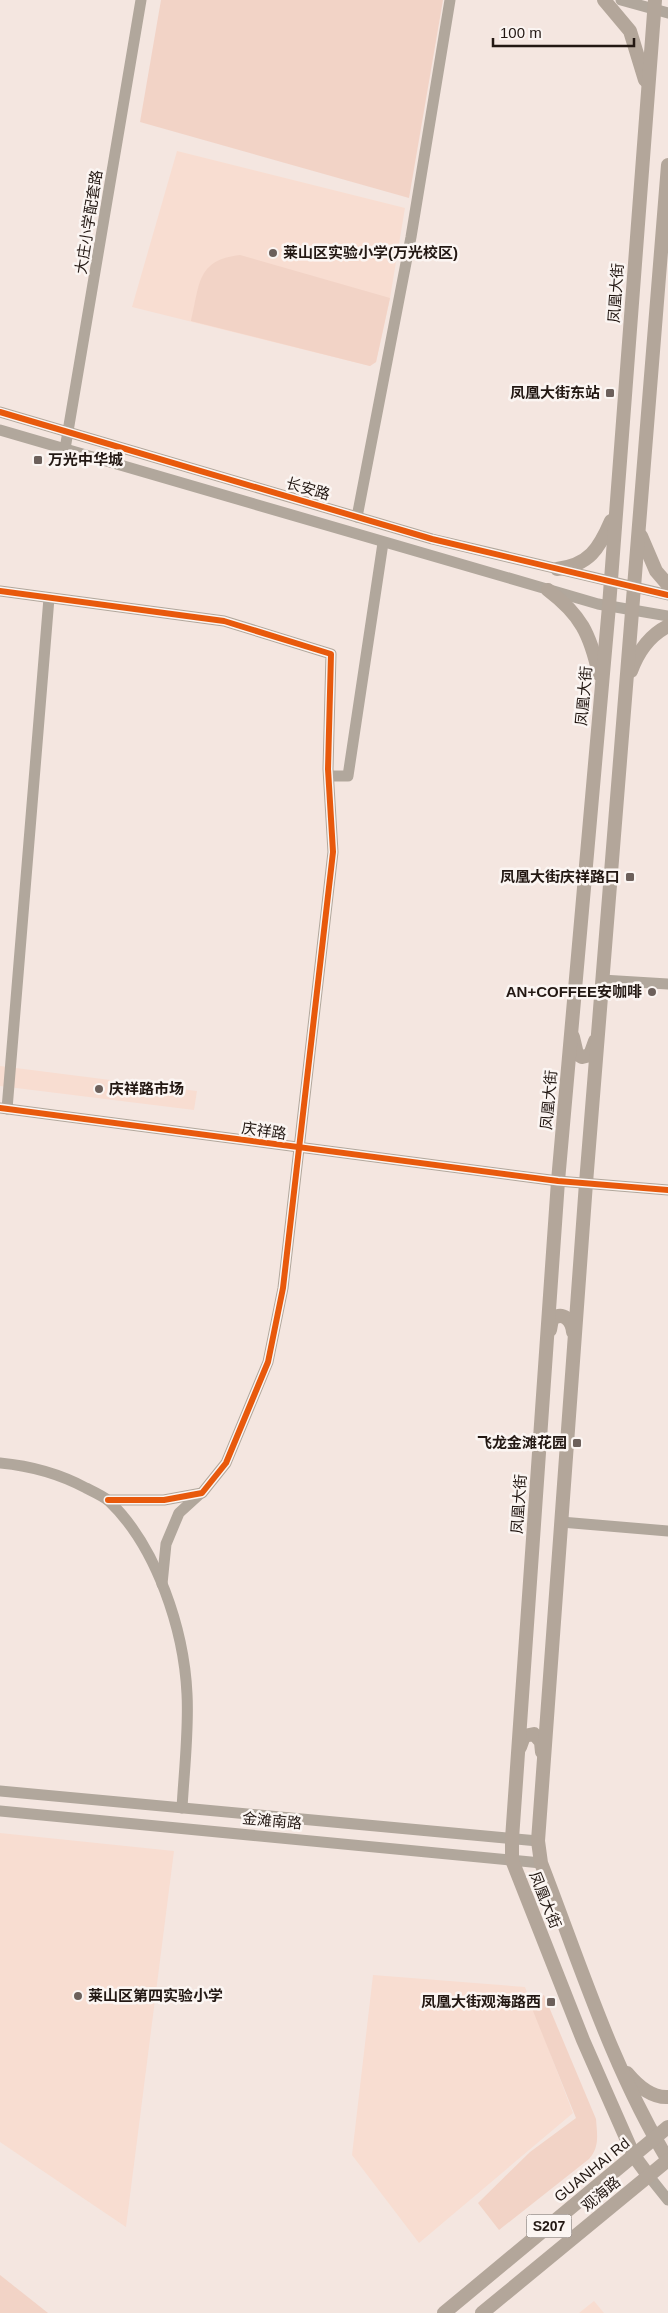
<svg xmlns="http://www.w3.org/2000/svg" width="668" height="2313" font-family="Arial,'Noto Sans SC',sans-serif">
<rect width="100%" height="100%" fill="#f4e6e0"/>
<g fill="#f8ddd1">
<path d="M177,151L405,208L390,298L376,362L370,366L132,307Z"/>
<path d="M0,1066L197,1091L194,1110L0,1086Z"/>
<path d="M0,1833L174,1851L126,2227L0,2142Z"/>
<path d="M373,1975L525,1987L573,2113L419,2243L352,2155Z"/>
<path d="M594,2301L604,2313H579Z"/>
</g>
<g fill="#f2d3c6">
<path d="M161,0H443L409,198L140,122Z"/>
<path d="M240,255L390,298L376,362L370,366L191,321C200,285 196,260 240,255Z"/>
<path d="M544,1995L596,2119C597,2134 600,2147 589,2159L499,2230L478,2203L530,2152L576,2118L529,2001Z"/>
<path d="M0,2275L48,2313H0Z"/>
</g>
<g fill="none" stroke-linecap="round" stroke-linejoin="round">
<g stroke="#b1a79c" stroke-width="11">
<path d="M621,0L668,13"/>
<path d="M0,412L432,539L668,595"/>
<path d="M0,430L598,604L668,616"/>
<path d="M65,449L141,0"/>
<path d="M357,517L411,237L450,0"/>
<path d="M0,591L224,621L331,654L328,769L333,852L283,1288L268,1362L226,1463L202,1493L164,1500H108"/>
<path d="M329,776H348L383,543"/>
<path d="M602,980L668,984"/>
<path d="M0,1108L558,1181L668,1190"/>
<path d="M7,1109L49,598"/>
<path d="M0,1463C32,1466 58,1473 86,1488C94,1492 103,1496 109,1501C157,1547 184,1630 187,1694C189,1730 184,1772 182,1808"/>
<path d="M561,1522L668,1531"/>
<path d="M162,1584L166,1544L179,1513L201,1493"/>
<path d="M0,1791L538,1841"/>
<path d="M0,1811L541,1863"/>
<path d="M648,2175L668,2200"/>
</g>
<g stroke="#b3a69a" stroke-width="14">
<path d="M604,0L630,31L645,80"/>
<path d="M641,536L656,571L668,585"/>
<path d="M557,569C589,565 599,549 611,521"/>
<path d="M548,590C581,615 590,634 599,674"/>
<path d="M631,671C638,652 650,635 668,626"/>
<path d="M573,1037L577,1054L582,1057L590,1055L595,1041"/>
<path d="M550,1330L552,1319C563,1311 572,1320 573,1332"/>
<path d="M520,1747L524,1736L534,1734L541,1742L542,1752"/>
<path d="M627,2073C637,2085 652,2098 668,2097"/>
<path d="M668,2160C613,2070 579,1961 541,1863L538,1841L586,1183L668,165"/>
<path d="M648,2175L634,2156L583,2040L512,1860V1839L558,1181L609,606L655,0"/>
<path d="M444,2313L668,2127"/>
<path d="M482,2313L668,2160"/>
</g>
<g stroke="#fbf5f2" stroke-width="9">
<g id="cycleway">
<path d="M0,412L432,539L668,595"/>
<path d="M0,591L224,621L331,654L328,769L333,852L283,1288L268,1362L226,1463L202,1493L164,1500H108"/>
<path d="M0,1108L558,1181L668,1190"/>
</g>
</g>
<use href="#cycleway" stroke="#e8590c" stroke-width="6"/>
</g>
<g fill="#6c605b" stroke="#fbf5f2" stroke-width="2">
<circle cx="273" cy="253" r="5"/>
<rect x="605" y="388" width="10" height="10" rx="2.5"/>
<rect x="33" y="455" width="10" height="10" rx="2.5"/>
<rect x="625" y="872" width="10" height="10" rx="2.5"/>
<circle cx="652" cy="992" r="5"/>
<circle cx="99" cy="1089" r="5"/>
<rect x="572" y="1438" width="10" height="10" rx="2.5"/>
<circle cx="78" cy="1996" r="5"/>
<rect x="546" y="1997" width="10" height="10" rx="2.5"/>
</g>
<g text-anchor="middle" stroke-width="5" stroke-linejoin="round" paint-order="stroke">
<rect fill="#fbf5f2" stroke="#645a56" stroke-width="1" x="526.5" y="2214.5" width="45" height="23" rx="4"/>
<g font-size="14" font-weight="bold" fill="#231813">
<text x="549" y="2231">S207</text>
</g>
<g font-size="15" fill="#231813" stroke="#fbf5f2">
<text transform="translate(89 222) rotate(-81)" y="5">大庄小学配套路</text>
<text transform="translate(616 293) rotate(-86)" y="5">凤凰大街</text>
<text transform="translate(308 489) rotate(16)" y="5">长安路</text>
<text transform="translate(584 696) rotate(-85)" y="5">凤凰大街</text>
<text transform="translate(549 1100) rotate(-85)" y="5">凤凰大街</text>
<text transform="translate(264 1131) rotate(8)" y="5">庆祥路</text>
<text transform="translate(519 1504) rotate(-86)" y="5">凤凰大街</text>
<text transform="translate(272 1821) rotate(5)" y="5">金滩南路</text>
<text transform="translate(545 1900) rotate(68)" y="5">凤凰大街</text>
<text transform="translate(592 2170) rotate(-39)" y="5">GUANHAI Rd</text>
<text transform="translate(601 2194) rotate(-40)" y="5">观海路</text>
</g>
<g font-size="15" font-weight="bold" fill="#231813" stroke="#fbf5f2" text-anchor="end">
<text x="283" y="258" text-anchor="start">莱山区实验小学(万光校区)</text>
<text x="600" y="398">凤凰大街东站</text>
<text x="48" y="465" text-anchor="start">万光中华城</text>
<text x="620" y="882">凤凰大街庆祥路口</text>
<text x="642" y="997">AN+COFFEE安咖啡</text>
<text x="109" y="1094" text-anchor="start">庆祥路市场</text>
<text x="567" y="1448">飞龙金滩花园</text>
<text x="88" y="2001" text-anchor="start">莱山区第四实验小学</text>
<text x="541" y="2007">凤凰大街观海路西</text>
</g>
</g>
<path d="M493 38v8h141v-8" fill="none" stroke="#231813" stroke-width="2.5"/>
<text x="500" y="38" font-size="15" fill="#231813" stroke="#fbf5f2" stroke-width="4" paint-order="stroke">100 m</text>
</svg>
